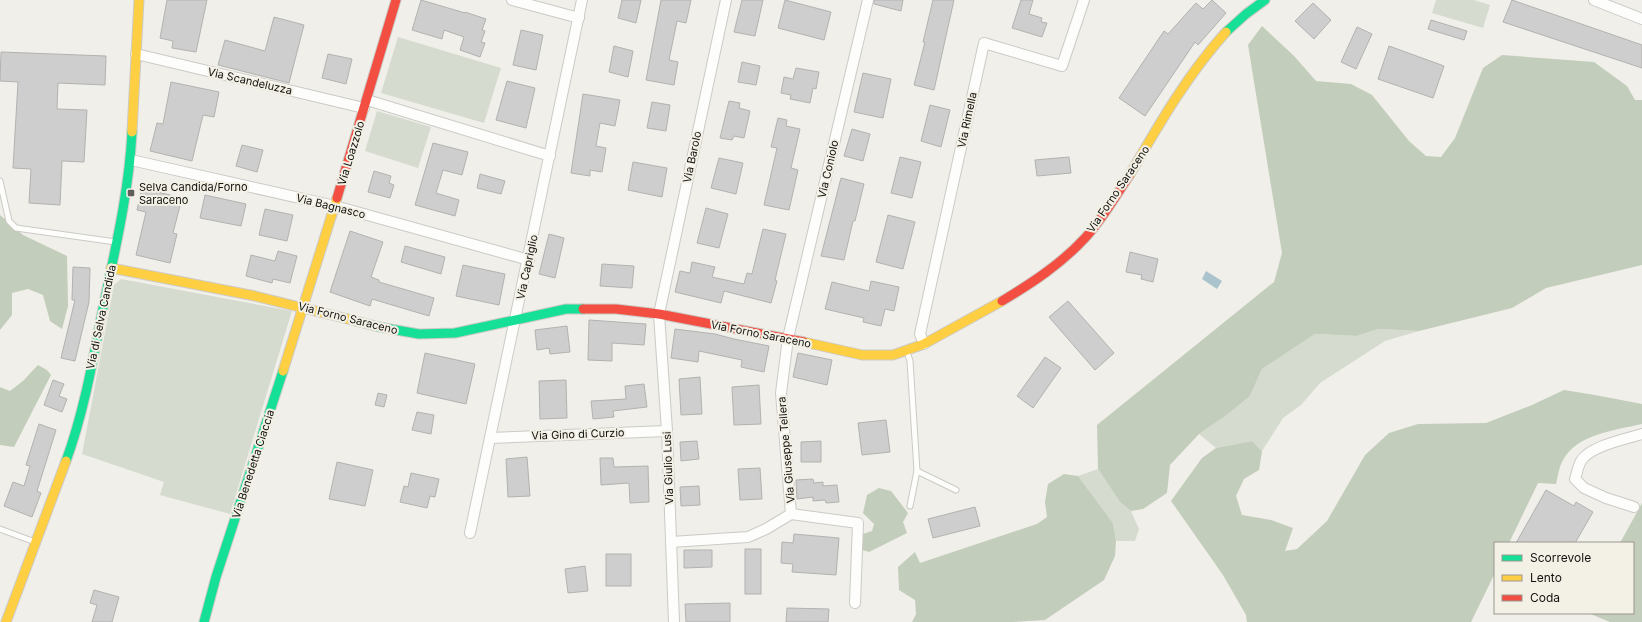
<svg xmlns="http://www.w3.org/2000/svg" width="1642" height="622" font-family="Inter,sans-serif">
<rect width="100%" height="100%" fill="#f0efe9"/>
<g fill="#d5dccf">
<path d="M1436,0H1474L1490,5L1483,28L1432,13Z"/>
<path d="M398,37L501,68L484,123L381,93Z"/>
<path d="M377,111L431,127L418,168L365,151Z"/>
<path d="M121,279L292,311L230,514L160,495L164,482L82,454L114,285Z"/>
<path d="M1378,329L1419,331L1385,341L1320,383L1301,405L1283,418L1262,451L1252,441L1216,448L1199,434L1228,414L1250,396L1262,369L1315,334L1357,336Z"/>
<path d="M1098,469L1120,502L1131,511L1139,529L1135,541H1116L1113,523L1078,476Z"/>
</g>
<g fill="#c3cdbb">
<path d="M1262,26L1294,56L1316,81L1351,84L1372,95L1409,141L1426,156L1441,157L1455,138L1483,68L1502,55L1594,62L1627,86L1635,100H1642V265L1546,288L1512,308L1419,331L1378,329L1357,336L1315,334L1262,369L1250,396L1228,414L1199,434L1170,465L1167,493L1143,509L1131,511L1120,502L1098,469L1097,425L1274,282L1282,253L1248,45Z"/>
<path d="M0,215L23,235L67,256L68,306L62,329L50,321L43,295L28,289L12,293V315L0,330Z"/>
<path d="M38,365L47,370L51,375L14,447L0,445V387L10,391L23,381Z"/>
<path d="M1564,390L1595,395L1642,404V424C1616,430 1577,434 1563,460C1559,467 1558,476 1556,484L1538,483L1509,543H1495V573L1471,622H1247L1246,615L1223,575L1171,501L1202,458L1216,448L1252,441L1262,451L1259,470L1244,479L1236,496L1242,515L1271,520L1293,528L1285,551L1297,549L1327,521L1365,455L1389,433L1418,424L1486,423L1532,405Z"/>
<path d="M1064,474L1078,476L1113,523L1116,541L1115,556L1104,580L1045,620L1012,622H912L916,614L915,600L899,590L898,567L915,552L920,563L1037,524L1047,517L1045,502L1048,484Z"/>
<path d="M879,488L891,491L908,513L903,522L907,533L869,552L859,549L860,535L872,531L874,524L863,513L867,495Z"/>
<path d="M1642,503V622H1610L1588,613H1633V543H1620Z"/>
</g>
<path fill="#abc3cc" d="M1206,271L1222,281L1217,289L1202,279Z"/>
<g fill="#cfcece" stroke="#b2b2b1">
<path d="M167,0H207L196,52L172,48L173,41L160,38Z"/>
<path d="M421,0L465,13V12L486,19L482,30L485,31L481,42L485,43L480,57L460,50L464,37L444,30L442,39L412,30Z"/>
<path d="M622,0H641L636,23L618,18Z"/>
<path d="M661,0H691L686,23L677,21L669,60L678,62L674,85L646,80Z"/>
<path d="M742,0H763L755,36L734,32Z"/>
<path d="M785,0L831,12L824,40L778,28Z"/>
<path d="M874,0H903L901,11L874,4Z"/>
<path d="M933,0H954L934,90L914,85L925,42H923Z"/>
<path d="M1021,0H1033L1029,14L1042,18L1041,22L1047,23L1042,37L1012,28Z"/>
<path d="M1212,0L1226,13L1198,45L1195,42L1145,116L1119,98L1164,31L1168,34L1196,3L1203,9Z"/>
<path d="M1512,0L1642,45V68L1503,22Z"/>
<path d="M1313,3L1331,20L1314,39L1295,21Z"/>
<path d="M274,17L304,25L289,83L218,65L225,40L265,51Z"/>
<path d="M1431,20L1467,31L1464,40L1428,29Z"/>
<path d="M1357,27L1372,34L1356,69L1341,62Z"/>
<path d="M521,30L543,35L536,70L513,65Z"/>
<path d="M614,46L633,51L628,77L609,72Z"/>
<path d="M1389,46L1444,66L1433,98L1378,79Z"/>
<path d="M1,52L106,56L105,85L58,83L57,109L87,110L84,162L62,161L60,205L29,203L31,169L13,168L18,82L0,81Z"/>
<path d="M328,54L352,59L346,84L322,78Z"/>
<path d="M742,62L760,66L756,85L738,82Z"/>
<path d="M796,68L819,72L816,89L813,88L810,103L790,99L791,95L781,93L784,77L793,79Z"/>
<path d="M863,73L891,79L883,118L854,112Z"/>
<path d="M507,81L535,88L526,128L496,120Z"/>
<path d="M171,82L219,92L214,117L203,115L192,161L150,151L157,123L163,124Z"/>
<path d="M583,94L620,100L615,126L600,123L596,146L606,148L602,172L590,170V176L571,173Z"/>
<path d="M729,101L740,103L739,108L750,111L744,138L734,136L732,140L720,138Z"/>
<path d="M652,102L670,105L666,131L647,128Z"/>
<path d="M930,105L950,110L941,147L921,141Z"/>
<path d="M778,118L787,120L786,126L800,129L791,168L798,170L789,210L764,205L777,148L771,147Z"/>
<path d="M852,129L870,134L863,161L844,156Z"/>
<path d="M433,143L468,152L462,175L443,170L436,193L459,200L455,216L415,205Z"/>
<path d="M242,145L263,150L257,172L236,166Z"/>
<path d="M900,157L921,162L912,198L891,193Z"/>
<path d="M1069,157L1071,173L1037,176L1035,160Z"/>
<path d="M719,158L743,163L736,194L711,188Z"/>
<path d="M633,162L667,168L662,197L628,190Z"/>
<path d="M374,171L391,176L389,183L394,185L390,198L368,192Z"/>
<path d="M480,174L505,181L501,194L477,188Z"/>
<path d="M841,178L864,184L855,221H853L844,260L821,256Z"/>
<path d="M142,188L182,198L173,233L177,234L170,263L136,255L146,212L137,210Z"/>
<path d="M205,195L246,204L241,226L200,218Z"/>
<path d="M706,208L728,214L719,248L697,243Z"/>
<path d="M265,209L293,215L287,241L259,235Z"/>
<path d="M888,215L915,222L903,269L876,262Z"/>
<path d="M763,229L786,234L775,280L777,281L771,303L724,291L721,303L675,292L680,271L690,273L692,262L715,267L712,277L744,284L747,273L752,274Z"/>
<path d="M350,231L383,242L371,277L379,280V282L434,298L429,316L372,299L370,306L330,292Z"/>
<path d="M549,234L564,238L555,278L539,274Z"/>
<path d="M405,246L445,257L441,274L401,262Z"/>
<path d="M278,251L297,256L290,283L273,279L272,283L246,276L251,255L275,261Z"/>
<path d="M1130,252L1158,259L1153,282L1141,279L1142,275L1126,272Z"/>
<path d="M602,264L634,266L632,288L600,286Z"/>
<path d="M463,265L505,274L499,305L456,296Z"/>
<path d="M73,267L90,268L89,302L75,361L61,358L75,300H72Z"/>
<path d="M871,281L899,287L894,311L885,309L881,326L863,322L864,318L825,309L832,282L869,291Z"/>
<path d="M1068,301L1114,353L1095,370L1049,317Z"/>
<path d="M589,320L646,324L644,345L612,343V361L588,360Z"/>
<path d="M567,326L570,352L550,354L549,348L537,350L535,330Z"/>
<path d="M675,329L715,334L734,339L769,346L764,372L741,367L742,360L699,351L698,362L671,358Z"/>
<path d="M425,353L475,364L466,404L417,393Z"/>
<path d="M798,353L832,360L827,385L793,377Z"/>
<path d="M1045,357L1061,368L1033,408L1017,396Z"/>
<path d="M700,377L702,414L681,415L679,379Z"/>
<path d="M53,380L64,384L59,396L67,399L62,412L44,405Z"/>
<path d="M566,380L567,418L540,419L539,381Z"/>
<path d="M644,384L647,407L613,411L614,417L593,419L591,401L626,399L625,386Z"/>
<path d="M759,385L761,424L734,425L732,387Z"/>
<path d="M378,393L387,395L384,407L375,405Z"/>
<path d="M417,412L434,415L431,434L412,430Z"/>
<path d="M886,420L890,452L862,455L858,423Z"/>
<path d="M39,424L56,430L37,491L41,493L32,517L4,506L13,482L24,486L30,466L26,465Z"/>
<path d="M697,441L699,459L681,461L680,442Z"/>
<path d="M821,441V462H801V442Z"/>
<path d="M527,457L530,496L508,497L506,459Z"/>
<path d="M600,458H613L614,467L648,466L649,502L630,503L629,483L601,485Z"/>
<path d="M337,462L373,470L365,506L329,499Z"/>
<path d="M760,468L762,499L740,500L738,469Z"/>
<path d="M411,473L439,479L435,497L430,496L427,508L400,502L404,486L408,487Z"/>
<path d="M813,479L814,483L823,482V486L837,485L839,502L826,503L825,500L813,501V497L797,499L796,480Z"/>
<path d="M699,486L700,505L681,506L680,487Z"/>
<path d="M1546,490L1574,506L1576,502L1593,512L1575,543H1516Z"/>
<path d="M975,507L980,526L933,538L928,519Z"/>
<path d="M794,534L839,538L836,575L792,572L793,564L781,563L782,542L793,543Z"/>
<rect x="745" y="549" width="16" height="45"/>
<path d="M684,550H712V567L684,568Z"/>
<rect x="606" y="554" width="25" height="32"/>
<path d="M585,566L588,591L568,593L565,569Z"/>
<path d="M94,590L119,597L112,622H92L97,605L90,603Z"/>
<path d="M730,603V622H686L685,604Z"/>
<path d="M787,608L829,609L828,622H786Z"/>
</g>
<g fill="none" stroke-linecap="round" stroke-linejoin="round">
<g stroke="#cccac6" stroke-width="7">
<g id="lane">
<path d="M0,181L9,221L16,228L116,242"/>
<path d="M907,352L910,361L917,471L956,490"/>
<path d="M910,506L917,471"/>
<path d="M0,529L35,542"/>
</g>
</g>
<g stroke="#cccac6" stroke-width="12">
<g id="street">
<path d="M512,0L579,18"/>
<path d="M1594,0L1642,19"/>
<path d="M136,54L364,108"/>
<path d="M367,100L550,156"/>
<path d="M131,160L335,206L529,260"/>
<path d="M924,344L920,334L984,43L1062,66L1084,0"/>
<path d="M490,438L667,431"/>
<path d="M1634,507L1606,498L1584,488L1575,479C1577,473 1578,466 1581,461C1590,446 1626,439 1642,434"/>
<path d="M791,514L781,393L788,338L868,0"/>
<path d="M470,533L582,0"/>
<path d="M671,542L748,537L766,529L791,514L858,523L855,603"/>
<path d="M674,622L667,431L659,314L726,0"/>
</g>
</g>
<g stroke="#cccac6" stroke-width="11">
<g id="fast">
<path d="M1226,32L1246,14L1265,0"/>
<path d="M356,321L379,327L419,334L455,333L566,309H583"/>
<path d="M66,461C84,412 93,360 103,308C115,250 129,192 132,132"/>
<path d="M204,622L216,577L283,371"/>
</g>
</g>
<g stroke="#cccac6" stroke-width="11">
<g id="slow">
<path d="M132,132L139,0"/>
<path d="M1129,176C1158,126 1187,75 1226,32"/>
<path d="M111,268L255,296L356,321"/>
<path d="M804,342L862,355H893L924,344L1002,301"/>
<path d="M283,371L337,198"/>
<path d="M6,622L66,461"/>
</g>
</g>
<g stroke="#cccac6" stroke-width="11">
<g id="jam">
<path d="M337,198L396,0"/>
<path d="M1002,301C1032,283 1061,264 1085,238C1102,220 1115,197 1129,176"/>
<path d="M583,309H616L659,314L804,342"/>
</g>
</g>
<use href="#lane" stroke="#fdfdfc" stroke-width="5"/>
<use href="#street" stroke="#fdfdfc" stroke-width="10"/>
<use href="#fast" stroke="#16e098" stroke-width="9"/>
<use href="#slow" stroke="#ffcf43" stroke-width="9"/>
<use href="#jam" stroke="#f24e42" stroke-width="9"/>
</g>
<rect fill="#605f5b" stroke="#f3f0e6" stroke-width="1.5" x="127" y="189" width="8" height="8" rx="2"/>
<g text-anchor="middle" stroke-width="4" stroke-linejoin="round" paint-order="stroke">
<g font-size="11" fill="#12110e" stroke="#f3f0e6">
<text transform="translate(250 81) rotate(13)" y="4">Via Scandeluzza</text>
<text transform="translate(967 120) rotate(-78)" y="4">Via Rimella</text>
<text transform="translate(351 153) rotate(-73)" y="4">Via Loazzolo</text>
<text transform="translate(692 157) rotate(-78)" y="4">Via Barolo</text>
<text transform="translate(828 169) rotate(-77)" y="4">Via Coniolo</text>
<text transform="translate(1118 189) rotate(-56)" y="4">Via Forno Saraceno</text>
<text transform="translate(331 206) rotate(14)" y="4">Via Bagnasco</text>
<text transform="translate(527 267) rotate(-78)" y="4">Via Capriglio</text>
<text transform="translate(101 317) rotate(-78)" y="4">Via di Selva Candida</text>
<text transform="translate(348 318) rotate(14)" y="4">Via Forno Saraceno</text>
<text transform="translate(761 334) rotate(11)" y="4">Via Forno Saraceno</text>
<text transform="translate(578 434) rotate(-2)" y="4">Via Gino di Curzio</text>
<text transform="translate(786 450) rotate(-95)" y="4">Via Giuseppe Tellera</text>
<text transform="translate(253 464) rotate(-72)" y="4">Via Benedetta Ciaccia</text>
<text transform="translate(668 468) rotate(-92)" y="4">Via Giulio Lusi</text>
</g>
<g font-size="11" fill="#12110e" stroke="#f3f0e6" text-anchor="start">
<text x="139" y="191">Selva Candida/Forno<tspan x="139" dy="13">Saraceno</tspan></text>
</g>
</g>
<rect x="1494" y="542" width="140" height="72" fill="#f3f0e6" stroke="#999790"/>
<rect x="1502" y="555" width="20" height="6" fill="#16e098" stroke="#999790"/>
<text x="1530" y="562" font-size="12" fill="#12110e">Scorrevole</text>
<rect x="1502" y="575" width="20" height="6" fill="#ffcf43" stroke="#999790"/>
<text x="1530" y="582" font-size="12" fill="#12110e">Lento</text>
<rect x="1502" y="595" width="20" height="6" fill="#f24e42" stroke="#999790"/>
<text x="1530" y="602" font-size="12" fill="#12110e">Coda</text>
</svg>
